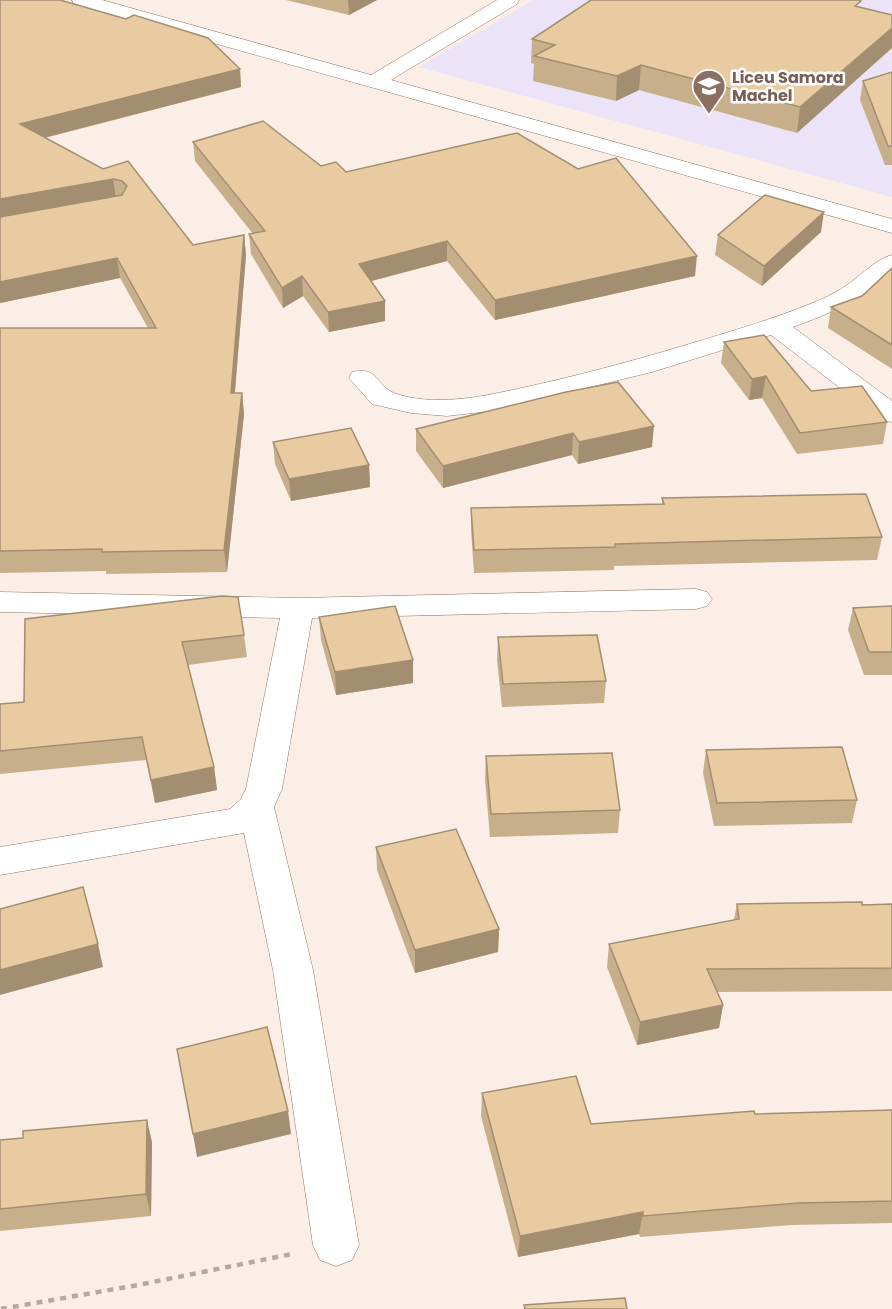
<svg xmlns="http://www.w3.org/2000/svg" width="892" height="1309" font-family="Poppins,sans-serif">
<rect width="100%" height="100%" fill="#fbeee6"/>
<path fill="#ebe3f8" d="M533,0H892V197L419,67Z"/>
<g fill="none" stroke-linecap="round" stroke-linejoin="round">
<g stroke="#927564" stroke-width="1">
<g id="minor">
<path d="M72,0H102L371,75L497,0H519L517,4L391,80L892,219V233L74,4Z"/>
<path d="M892,255V274C859,300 832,313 793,327L892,401V422L882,420L771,335L652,372L491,411L447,416L411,413L372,404L349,378L352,372C379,366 375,385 394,393C423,404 463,400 493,394C558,381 623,364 686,345C729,332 774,319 815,302C827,297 841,290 851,282C864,273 876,259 892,255Z"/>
<path d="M696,589L707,592L712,599L707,606L696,609L312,618L282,789L274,807L313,970L359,1245L352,1260L336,1266L320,1260L313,1245L273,970L244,833L0,875V847L230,809L241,799L246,789L280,618L0,612V592L298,598Z"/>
</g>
</g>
<path stroke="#b4a8a0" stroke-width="4.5" stroke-dasharray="6 6" stroke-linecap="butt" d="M1,1309L138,1285L292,1254"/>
<use href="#minor" fill="#fff" fill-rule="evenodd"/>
</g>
<g fill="#c8af8b">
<path d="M0,0L240,69L241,87L45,138L103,169L128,161L193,245L244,235L246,255L235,393H242L244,414L227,572L106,574V571L0,573V328H148L120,278L0,303Z"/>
<path d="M286,0H377L349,15Z"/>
<path d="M858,0L797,133L639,90L616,101L533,81L534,64L531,63L532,39Z"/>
<path d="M892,72V165H885L860,100L863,81Z"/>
<path d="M193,142L321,166L695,276L495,320L447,261L371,281L385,301V321L329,332L303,296L283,308L251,254L249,234H253L195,161Z"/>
<path d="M821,232L762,286L715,255L718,235Z"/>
<path d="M892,268V369L828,328L831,307L862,296Z"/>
<path d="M724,342L811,391L887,422L883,444L797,454L762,398L749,400L721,363Z"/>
<path d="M618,382L652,447L578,464L572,455L443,488L416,451V429Z"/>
<path d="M273,442L369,465L370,487L291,501L275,464Z"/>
<path d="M662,498L882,537L877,560L614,566V570L474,573L471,530V508L662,504Z"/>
<path d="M892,606V675H864L848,630L853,608Z"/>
<path d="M319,617L413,683L336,695L321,640Z"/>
<path d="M25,619L244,635L247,657L188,665L214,767L217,790L155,803L146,760L0,774V704L24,702Z"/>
<path d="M498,637L606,681L604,703L502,707L497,660Z"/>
<path d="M706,750L857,800L852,823L714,826L703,773Z"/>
<path d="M486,756L620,810L618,833L490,837L485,779Z"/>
<path d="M376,847L499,929L498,952L415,973L377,870Z"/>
<path d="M737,904H892V991L717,992L723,1005L719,1028L637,1045L607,967L609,944L734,920Z"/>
<path d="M482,1093L591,1124L755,1114L892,1110V1223L792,1225L640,1237L639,1234L518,1257L481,1116Z"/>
<path d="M0,1140L152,1142L151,1216L0,1231Z"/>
</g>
<g fill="#a38e71">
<path d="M348,0H377L349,15Z"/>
<path d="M892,28V48L797,133L800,107Z"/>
<path d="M641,65L639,90L616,101L617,76Z"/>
<path d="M240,69L241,87L23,143L20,124Z"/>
<path d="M113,179L116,198L0,219V199Z"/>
<path d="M824,212L821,232L762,286L764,266Z"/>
<path d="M244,235L246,255L233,414L231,393Z"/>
<path d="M447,241V261L360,284L359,264Z"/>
<path d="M697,256L695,276L495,320V300Z"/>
<path d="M117,258L120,278L0,303V282Z"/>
<path d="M302,276L303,296L283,308L282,288Z"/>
<path d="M385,301V321L329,332L328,312Z"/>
<path d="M766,376L762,398L749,400L752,379Z"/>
<path d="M242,393L244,414L227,572L224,550Z"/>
<path d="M654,426L652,447L578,464L579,442Z"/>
<path d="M573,433L572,455L443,488V466Z"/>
<path d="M369,465L370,487L291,501L289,479Z"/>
<path d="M413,660V683L336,695L335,672Z"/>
<path d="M214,767L217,790L155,803L151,780Z"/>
<path d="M499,929L498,952L415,973V950Z"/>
<path d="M98,944L103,967L0,995V970Z"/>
<path d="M723,1005L719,1028L637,1045L640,1022Z"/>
<path d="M288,1111L291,1134L197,1157L193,1134Z"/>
<path d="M147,1120L152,1142L151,1216L146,1194Z"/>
<path d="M643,1212L639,1234L518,1257L520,1236Z"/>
</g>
<g fill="#e9cba2" stroke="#a38e71" stroke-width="1.5">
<path d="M0,0H60L126,19L134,15L208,38L240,69L20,124L103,169L128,161L193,245L244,235L231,393H242L224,550L102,552V549L0,551V328H156L117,258L0,282V217L122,195L127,186L122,181L113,179L0,199Z"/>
<path d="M591,0H858L861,1L855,6L892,15V28L800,107L641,65L617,76L534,56L555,45L532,39Z"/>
<path d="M892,72V146H888L863,81Z"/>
<path d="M263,121L321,166L336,162L346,172L517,133L578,169L616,158L697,256L495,300L447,241L359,264L385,301L328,312L302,276L282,288L249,234L265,231L193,142Z"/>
<path d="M765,195L824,212L764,266L718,235Z"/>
<path d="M892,268V345L831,307L862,296Z"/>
<path d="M764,335L811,391L862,386L887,422L800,433L766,376L752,379L724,342Z"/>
<path d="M618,382L654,426L579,442L573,433L443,466L416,429L566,392Z"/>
<path d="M351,428L369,465L289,479L273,442Z"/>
<path d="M866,494L882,537L615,544V547L474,550L471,508L664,504L662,498Z"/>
<path d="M222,596L238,597L244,635L182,642L214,767L151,780L142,737L0,751V704L24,702L25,619Z"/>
<path d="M395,606L413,660L335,672L319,617Z"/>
<path d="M892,606V652H869L853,608Z"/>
<path d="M597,635L606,681L503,684L498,637Z"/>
<path d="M842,747L857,800L717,803L706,750Z"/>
<path d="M612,753L620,810L491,814L486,756Z"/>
<path d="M456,829L499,929L415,950L376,847Z"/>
<path d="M83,887L98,944L0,970V909Z"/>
<path d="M862,902V905L892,904V968L707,969L723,1005L640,1022L609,944L739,919L737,904Z"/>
<path d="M267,1027L288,1111L193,1134L177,1049Z"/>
<path d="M576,1076L591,1124L754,1111L755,1114L892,1110V1201L798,1203L643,1216V1212L520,1236L482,1093Z"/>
<path d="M147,1120L146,1194L0,1209V1140L23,1138V1131Z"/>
<path d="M625,1298L627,1309H525L524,1305Z"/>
</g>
<defs>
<g id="school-pin" transform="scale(1.725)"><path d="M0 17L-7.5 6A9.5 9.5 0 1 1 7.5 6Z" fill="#8d6e63" stroke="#fefefe"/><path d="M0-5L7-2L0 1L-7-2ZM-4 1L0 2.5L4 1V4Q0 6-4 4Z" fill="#fff"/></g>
</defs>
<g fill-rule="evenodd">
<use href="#school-pin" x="709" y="86"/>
</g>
<g text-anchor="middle" stroke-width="5" stroke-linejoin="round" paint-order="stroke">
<g font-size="16" font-weight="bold" fill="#785e54" stroke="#fefefe" text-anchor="start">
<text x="732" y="83">Liceu Samora<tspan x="732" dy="18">Machel</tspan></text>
</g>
</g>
</svg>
